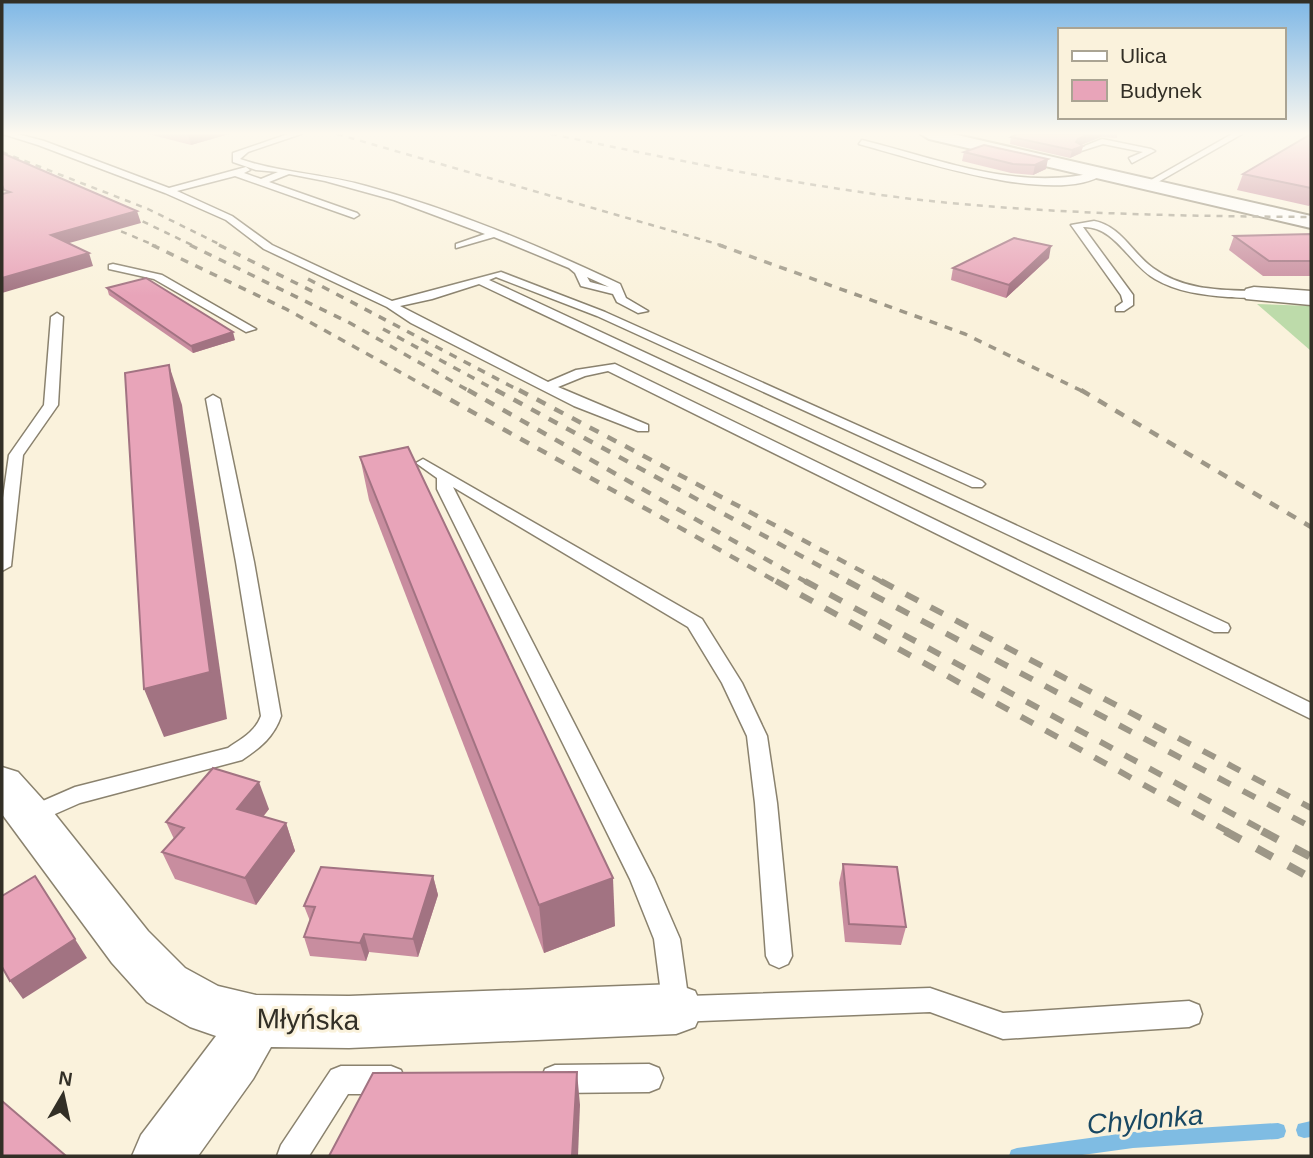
<svg xmlns="http://www.w3.org/2000/svg" width="1313" height="1158" font-family="Helvetica,sans-serif">
<rect width="100%" height="100%" fill="#faf2dc"/>
<path fill="#bddbaa" d="M1257,304L1311,306V351Z"/>
<g fill="none" stroke-linecap="round" stroke-linejoin="round">
<g fill="#7fbce3" fill-rule="evenodd">
<path d="M1311,1121V1137L1304,1138L1298,1136L1296,1130L1298,1124Z"/>
<path d="M1278,1123L1284,1125L1286,1131L1284,1137L1278,1139L1133,1148L1075,1156H1009L1011,1150L1017,1148L1133,1132Z"/>
</g>
<g stroke="#8a826e" stroke-width="3">
<g id="lane">
<path d="M3,134H17L44,141L169,188L246,167L250,170L244,173L261,179L278,172L256,170L233,162V153L288,134H301L248,152L240,159C280,173 325,174 366,186C454,210 537,245 620,284L626,298L648,311L638,313L617,302L613,294L581,286L575,273L569,268L494,237L456,248V244L485,234L394,200L325,181L289,174L269,182L357,213L359,215L354,218L235,176L177,191L232,216L272,245L392,301L501,272L605,312L982,481L985,484L982,487H972L597,316L496,277L489,280L1228,624L1230,628L1228,632H1214L479,284L432,299L400,306L548,382L576,370L615,364L1311,703V719L608,371L585,376L558,387L648,425V431H638L574,406L411,323L387,307L264,249L226,220L165,193L38,145ZM587,277L609,287L590,282Z"/>
<path d="M1232,134H1242L1151,186L1144,184Z"/>
<path d="M1102,139L1151,149L1155,151L1132,163L1129,158L1143,152L1103,144L1081,151L1077,149Z"/>
<path d="M862,140C939,159 1021,193 1100,171L1104,174C1054,207 915,159 859,144Z"/>
<path d="M1094,221C1121,226 1132,253 1153,268C1183,290 1219,290 1254,291L1260,294C1252,300 1238,297 1228,297C1203,295 1177,292 1155,279C1129,264 1115,226 1083,227L1133,295V305L1124,311H1116V307L1123,302L1121,295L1071,225Z"/>
<path d="M113,264L162,275L256,329L246,332L154,279L109,269V265Z"/>
<path d="M57,313L63,317L58,405L23,455L11,566L2,571V505L9,455L44,405L51,317Z"/>
<path d="M213,395L220,399L254,562L281,716C274,737 260,748 242,760L80,803L30,825L22,822L19,816L22,810L75,787L228,748C241,739 255,732 261,716L236,562L206,399Z"/>
<path d="M423,459L702,619L742,683L767,736L777,803L792,956L788,964L779,968L770,964L766,956L755,803L747,736L722,683L688,627L453,487L654,879L680,939L688,996L930,988L1003,1013L1189,1001L1199,1005L1202,1014L1199,1023L1189,1027L1003,1039L930,1012L676,1022L667,1018L663,1009L654,939L630,879L437,489V478L416,463Z"/>
<path d="M649,1064L659,1068L663,1078L659,1088L649,1092L555,1093L545,1089L541,1079L545,1069L555,1065Z"/>
<path d="M341,1066H391L401,1070L405,1080L401,1090L391,1094H348L309,1156H277L281,1145L331,1070Z"/>
</g>
</g>
<g stroke="#8a826e" stroke-width="3">
<g id="street">
<path d="M1254,287L1311,291V305L1246,299L1243,294L1246,289Z"/>
<path d="M2,767L18,772L46,803L148,931L185,968L218,986L256,995L349,996L676,984L695,991L703,1009L695,1027L676,1034L349,1048L271,1047L253,1079L198,1156H132L141,1135L216,1036L190,1027L147,1002L112,963L2,814Z"/>
</g>
</g>
<g stroke="#8a826e" stroke-width="4">
<path id="secondary" d="M921,134H953L1311,216V228L929,139Z"/>
</g>
<use href="#lane" fill="#fff" fill-rule="evenodd"/>
<use href="#street" fill="#fff" fill-rule="evenodd"/>
<use href="#secondary" fill="#fff" fill-rule="evenodd"/>
<g stroke="#9d9787" stroke-width="2.5" stroke-dasharray="6 6" stroke-linecap="butt">
<path d="M337,134L724,246"/>
<path d="M551,134C671,159 791,184 912,199C1045,214 1178,216 1311,217"/>
<path d="M2,152L148,209L223,246"/>
<path d="M121,211L194,246"/>
<path d="M99,222L156,246"/>
</g>
<g stroke="#9d9787" stroke-width="3.5" stroke-dasharray="8 8" stroke-linecap="butt">
<path d="M152,245L286,309L436,392"/>
<path d="M190,245L350,323L471,392"/>
<path d="M219,245L318,294"/>
<path d="M719,245L965,334L1084,392"/>
<path d="M308,279L522,392"/>
<path d="M383,329L499,392"/>
</g>
<g stroke="#9d9787" stroke-width="4.5" stroke-dasharray="10 10" stroke-linecap="butt">
<path d="M433,390L779,583"/>
<path d="M468,390L808,583"/>
<path d="M496,390L851,583"/>
<path d="M519,390L884,583"/>
<path d="M1081,390L1311,527"/>
</g>
<g stroke="#9d9787" stroke-width="6" stroke-dasharray="14 14" stroke-linecap="butt">
<path d="M776,581L1229,832"/>
<path d="M805,581L1266,832"/>
<path d="M847,581L1311,827"/>
<path d="M881,581L1311,808"/>
</g>
<g stroke="#9d9787" stroke-width="8" stroke-dasharray="18 18" stroke-linecap="butt">
<path d="M1225,831L1311,878"/>
<path d="M1262,831L1311,857"/>
</g>
</g>
<g fill="#c88d9f">
<path d="M148,134H229L191,145Z"/>
<path d="M1017,134H1117V138L1101,137L1081,145L1083,146L1081,153L1070,158L1010,144L1011,137Z"/>
<path d="M1311,134V204L1309,206L1237,190L1243,174Z"/>
<path d="M984,145L1046,169L1033,175L1011,173L962,161L964,152Z"/>
<path d="M1311,234V276H1263L1229,250L1234,236Z"/>
<path d="M1049,258L1006,298L951,280L953,268Z"/>
<path d="M107,288L235,340L193,353L109,295Z"/>
<path d="M360,457L615,926L544,953L369,500Z"/>
<path d="M269,809L263,817L286,823L295,851L256,905L175,879L162,852L174,839L166,822Z"/>
<path d="M843,864L906,927L901,945L845,942L839,883Z"/>
<path d="M433,876L438,895L418,957L369,952L366,961L310,956L304,937L310,921L304,906Z"/>
</g>
<g fill="#a27382">
<path d="M188,134H229L191,145Z"/>
<path d="M1089,134H1102L1101,137L1076,147L1083,146L1081,153L1070,158L1072,150L1078,139Z"/>
<path d="M1048,159L1046,169L1033,175L1035,165Z"/>
<path d="M137,211L141,223L55,247L51,235Z"/>
<path d="M1051,246L1049,258L1006,298L1009,285Z"/>
<path d="M89,253L93,266L2,293V278Z"/>
<path d="M233,332L235,340L193,353L191,346Z"/>
<path d="M169,365L182,405L227,719L164,737L144,689Z"/>
<path d="M259,782L269,809L247,836L237,809Z"/>
<path d="M286,823L295,851L256,905L245,878Z"/>
<path d="M433,876L438,895L418,957L413,939Z"/>
<path d="M613,878L615,926L544,953L539,905Z"/>
<path d="M364,934L369,952L366,961L360,943Z"/>
<path d="M75,939L87,958L23,999L10,981Z"/>
<path d="M577,1072L580,1105L578,1156H572Z"/>
</g>
<g fill="#e8a4b9" stroke="#a27382" stroke-width="2">
<path d="M1017,134H1089L1078,139L1076,142L1083,146L1072,150L1011,137Z"/>
<path d="M1311,134V188L1243,174Z"/>
<path d="M984,145L1048,159L1035,165L1013,164L964,152Z"/>
<path d="M2,153L137,211L51,235L89,253L2,278V194L10,192L4,190L2,185Z"/>
<path d="M1311,234V261H1269L1234,236Z"/>
<path d="M1014,238L1051,246L1009,285L953,268Z"/>
<path d="M146,278L233,332L191,346L107,288Z"/>
<path d="M169,365L210,672L144,689L125,373Z"/>
<path d="M408,447L613,878L539,905L360,457Z"/>
<path d="M213,768L259,782L237,809L286,823L245,878L162,852L184,828L166,822Z"/>
<path d="M843,864L897,867L906,927L849,924Z"/>
<path d="M321,867L433,876L413,939L364,934L360,943L304,937L315,907L304,906Z"/>
<path d="M35,876L75,939L10,981L2,967V896Z"/>
<path d="M577,1072L572,1156H329L373,1073Z"/>
<path d="M2,1101L65,1155L63,1156H2Z"/>
</g>
<linearGradient id="sky" x2="0" y2="1"><stop stop-color="#7eb7e6"/><stop offset="0.45" stop-color="#fdf9ef"/><stop offset="1" stop-color="#fdf9ef" stop-opacity="0"/></linearGradient>
<rect width="1313" height="296" fill="url(#sky)"/>
<g text-anchor="middle" stroke-width="6" stroke-linejoin="round" paint-order="stroke">
<g font-size="28" fill="#322f26" stroke="#faf2dc">
<text transform="translate(308 1019) rotate(1)" y="10">Młyńska</text>
</g>
<g font-size="28" font-style="italic" fill="#184863" stroke="#faf2dc">
<text transform="translate(1145 1119) rotate(-5)" y="10">Chylonka</text>
</g>
</g>
<rect width="1313" height="1158" fill="none" stroke="#322f26" stroke-width="7"/>
<rect x="1058" y="28" width="228" height="91" fill="#faf2dc" stroke="#aaa493" stroke-width="2"/>
<rect x="1072" y="51" width="35" height="10" fill="#ffffff" stroke="#aaa493" stroke-width="2"/>
<text x="1120" y="63" font-size="21" fill="#322f26">Ulica</text>
<rect x="1072" y="80" width="35" height="21" fill="#e8a4b9" stroke="#aaa493" stroke-width="2"/>
<text x="1120" y="98" font-size="21" fill="#322f26">Budynek</text>
<g transform="translate(63 1095) rotate(9)" stroke="#faf2dc" stroke-width="5" paint-order="stroke">
<path d="M0-5L12 26L0 18L-12 26Z" fill="#322f26"/>
<text y="-10" font-size="19" font-weight="bold" text-anchor="middle" fill="#322f26">N</text>
</g>
</svg>
